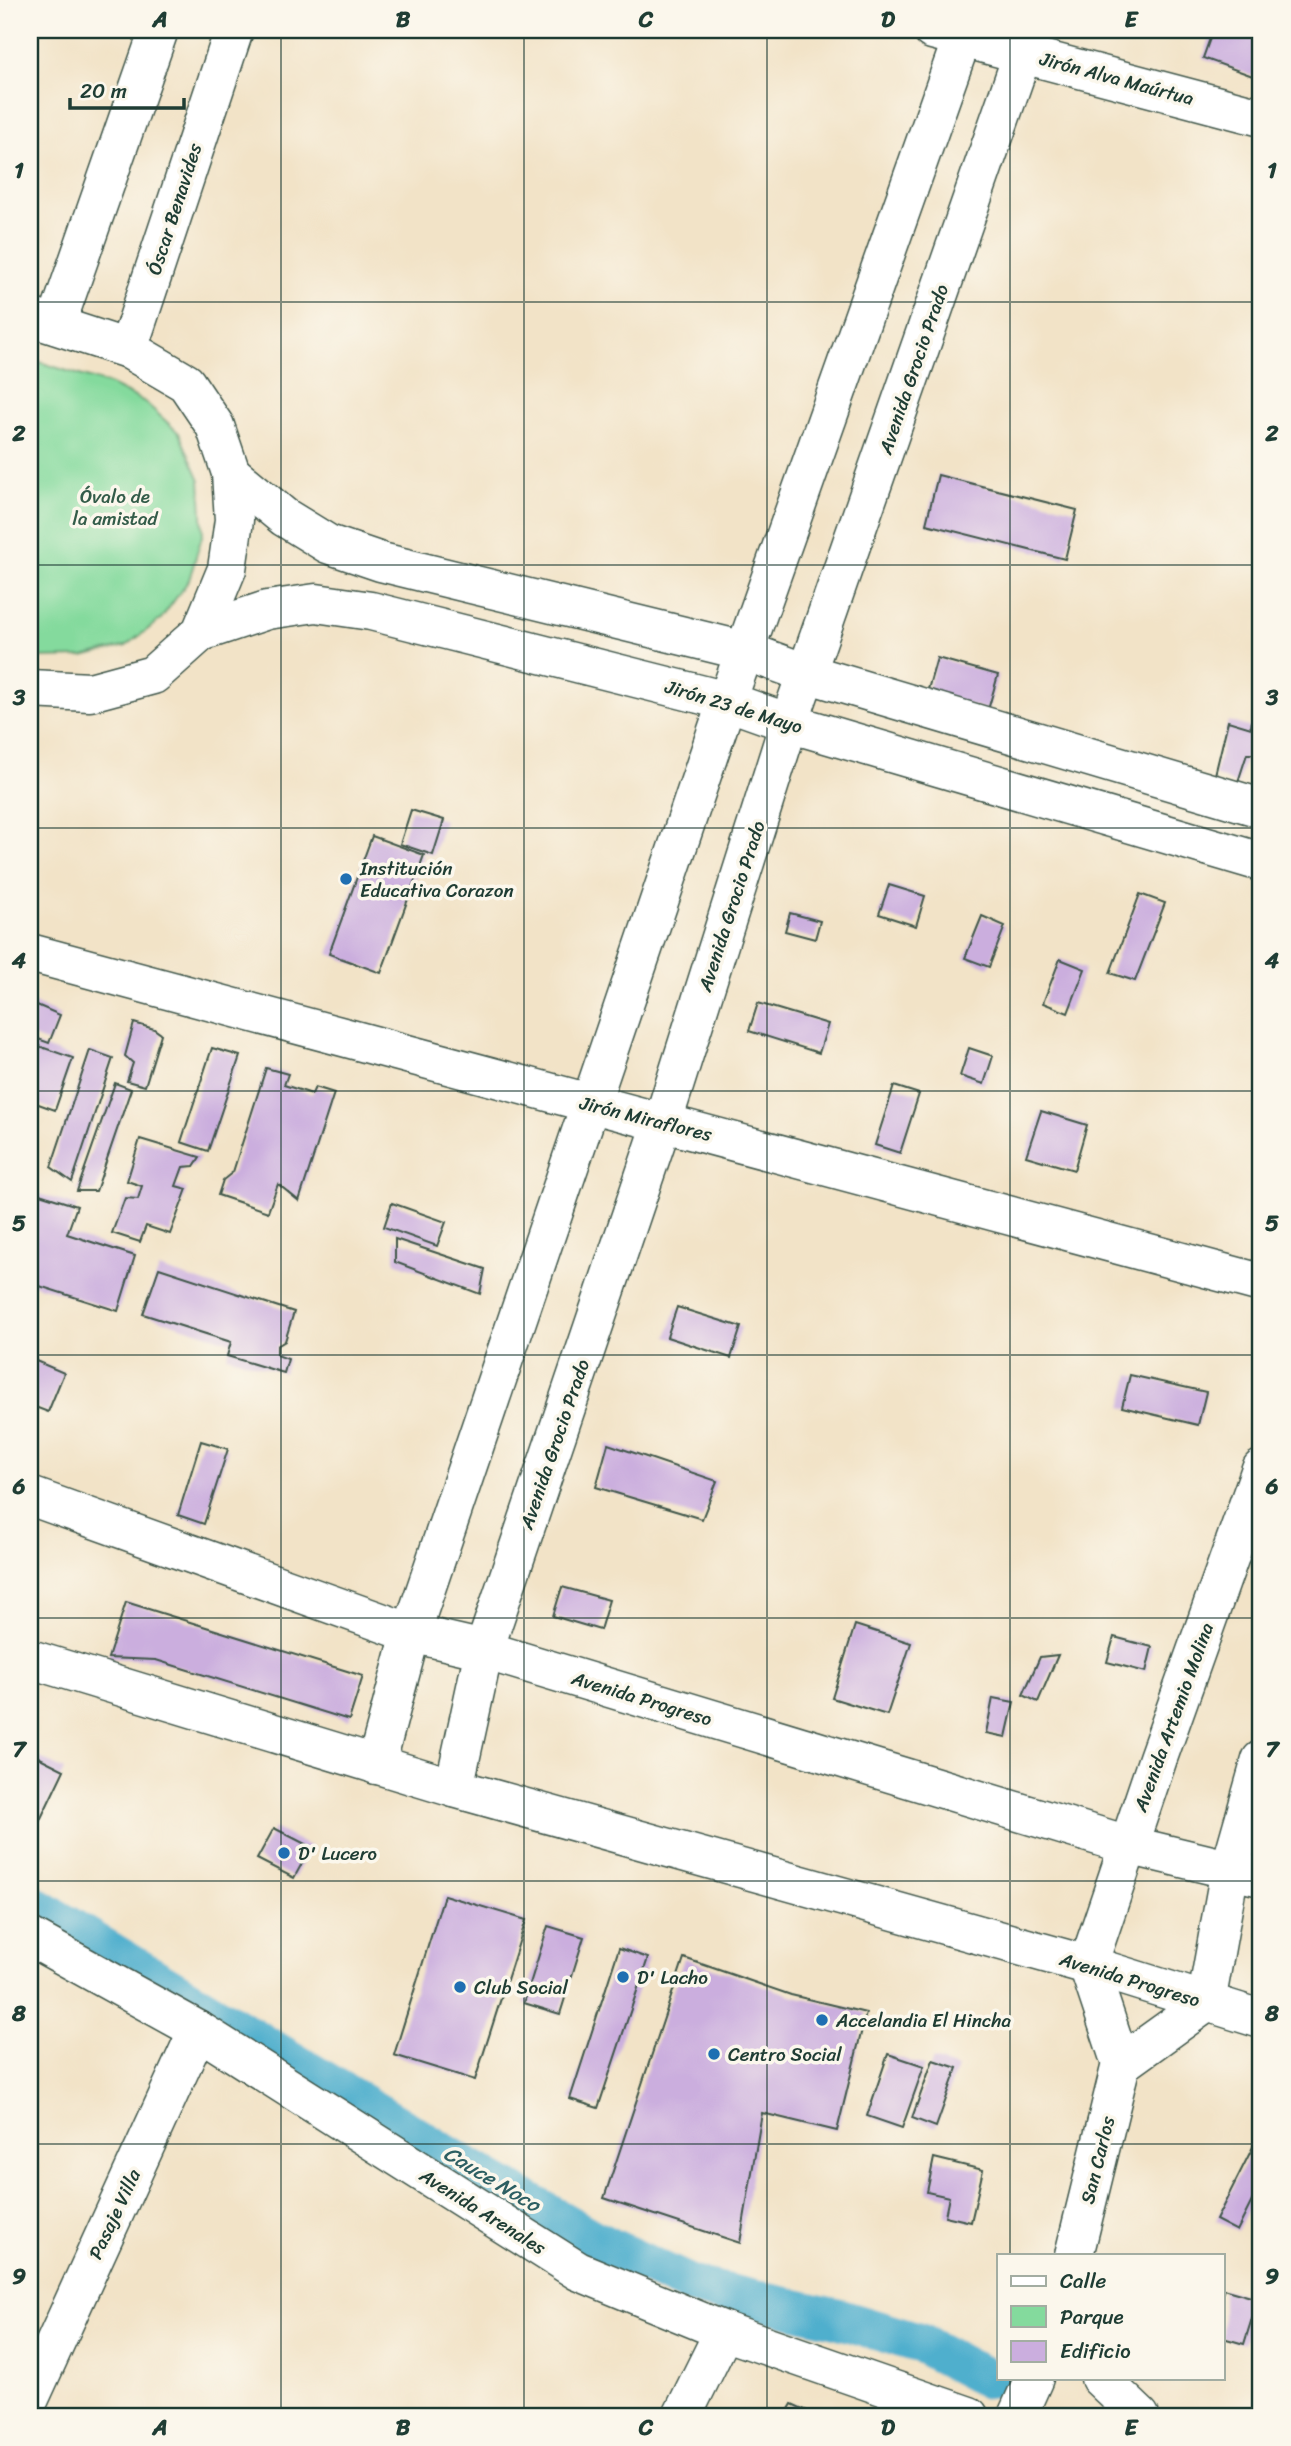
<svg xmlns="http://www.w3.org/2000/svg" width="1291" height="2446" font-family="Sriracha,sans-serif">
<rect width="100%" height="100%" fill="#fbf7ec"/>
<filter id="ink" filterUnits="userSpaceOnUse"><feTurbulence type="fractalNoise" baseFrequency=".0143" numOctaves="2"/><feDisplacementMap in="SourceGraphic" scale="14" xChannelSelector="R" yChannelSelector="G"/><feConvolveMatrix kernelMatrix="1 2 1 2 8 2 1 2 1" color-interpolation-filters="sRGB"/></filter>
<filter id="wash" filterUnits="userSpaceOnUse"><feTurbulence type="fractalNoise" baseFrequency=".00686" numOctaves="4" result="noise"/><feDisplacementMap in="SourceGraphic" scale="28" xChannelSelector="R" yChannelSelector="G"/><feGaussianBlur stdDeviation="1.57" result="paint"/><feColorMatrix in="noise" values="0 0 0 0 0 0 0 0 0 0 0 0 0 0 0 0 0 1.4 0 .05"/><feComposite in="paint" operator="in"/></filter>
<g filter="url(#wash)">
<rect width="100%" height="100%" fill="#f2e3c7"/>
<path fill="#84da9d" stroke="#528c68" stroke-width="2" d="M30,359L111,385L145,402L179,433L200,480L203,533L189,580L160,620L126,646L83,657L36,658L30,656Z"/>
<g fill="none" stroke-linecap="round" stroke-linejoin="round">
<path stroke="#4fafcd" stroke-width="40" d="M30,1903L449,2156L596,2241L693,2286L840,2319L922,2344L988,2379"/>
</g>
<g id="blocks">
<g fill="#cbaede">
<path d="M1213,30H1261V79L1203,58Z"/>
<path d="M938,475L1077,510L1065,559L926,524Z"/>
<path d="M937,658L998,675L988,710L927,693Z"/>
<path d="M1260,667L1261,754H1247L1237,785L1215,775L1228,721L1251,728Z"/>
<path d="M411,810L444,820L433,855L400,844Z"/>
<path d="M372,836L424,855L381,973L329,954Z"/>
<path d="M889,885L925,896L916,926L879,914Z"/>
<path d="M1140,894L1165,903L1135,981L1110,973Z"/>
<path d="M790,913L820,921L815,939L785,931Z"/>
<path d="M982,916L1005,926L989,967L965,958Z"/>
<path d="M1060,959L1085,969L1068,1013L1043,1003Z"/>
<path d="M30,1002L60,1015L49,1043L30,1036Z"/>
<path d="M758,1003L828,1024L819,1053L749,1031Z"/>
<path d="M134,1023L154,1029L161,1034L145,1086L127,1081L133,1063L125,1056Z"/>
<path d="M30,1043L73,1058L55,1110L30,1101Z"/>
<path d="M212,1048L240,1056L208,1151L181,1142Z"/>
<path d="M969,1048L993,1056L984,1084L960,1076Z"/>
<path d="M90,1050L113,1058L72,1182L51,1167Z"/>
<path d="M266,1068L288,1074L284,1085L312,1094L315,1087L334,1093L299,1201L278,1184L268,1212L218,1195L223,1180L233,1172Z"/>
<path d="M115,1083L131,1089L96,1191H77Z"/>
<path d="M894,1086L919,1094L900,1153L875,1145Z"/>
<path d="M1041,1111L1087,1125L1074,1170L1026,1156Z"/>
<path d="M140,1139L200,1157L194,1166L183,1167L176,1186L187,1189L170,1234L146,1226L140,1242L112,1233L125,1198L138,1199L142,1186L127,1181Z"/>
<path d="M30,1191L77,1206L67,1234L135,1256L118,1311L30,1283Z"/>
<path d="M392,1203L446,1222L437,1246L384,1227Z"/>
<path d="M395,1239L485,1269L480,1294L395,1262Z"/>
<path d="M159,1268L294,1312L285,1341L277,1346V1355L288,1359L284,1373L227,1356L231,1342L143,1314Z"/>
<path d="M677,1307L741,1327L731,1358L667,1337Z"/>
<path d="M36,1361L64,1373L48,1412L30,1405V1376Z"/>
<path d="M1130,1375L1206,1392L1198,1425L1122,1407Z"/>
<path d="M201,1441L228,1449L204,1524L178,1515Z"/>
<path d="M608,1444L717,1481L702,1519L596,1487Z"/>
<path d="M562,1587L609,1600L600,1630L553,1616Z"/>
<path d="M126,1602L363,1676L349,1720L156,1660L108,1658Z"/>
<path d="M855,1625L911,1643L887,1715L832,1698Z"/>
<path d="M1114,1637L1152,1647L1146,1672L1107,1662Z"/>
<path d="M1058,1655L1038,1702L1023,1695L1040,1657Z"/>
<path d="M993,1698L1014,1702L1006,1737L986,1733Z"/>
<path d="M38,1757L64,1770L30,1841V1773Z"/>
<path d="M274,1828L311,1847L294,1878L257,1859Z"/>
<path d="M444,1895L526,1920L475,2080L394,2055Z"/>
<path d="M548,1926L584,1937L560,2014L524,2003Z"/>
<path d="M619,1948L648,1958L598,2108L570,2099Z"/>
<path d="M684,1958L791,1995L866,2013L837,2131L762,2113L740,2243L604,2198Z"/>
<path d="M888,2054L924,2066L902,2128L867,2116Z"/>
<path d="M933,2060L957,2068L936,2127L912,2118Z"/>
<path d="M1261,2131V2183L1237,2231L1216,2220Z"/>
<path d="M934,2158L983,2170L971,2222L945,2216L949,2197L927,2192Z"/>
<path d="M1223,2289L1258,2299L1244,2344L1223,2338Z"/>
<path d="M792,2404L818,2416H785Z"/>
</g>
</g>
</g>
<g filter="url(#ink)">
<use href="#blocks" fill-opacity="0" stroke="#3f564a" stroke-width="2"/>
<g fill="none" stroke-linecap="round" stroke-linejoin="round">
<g stroke="#3f564a" stroke-width="41">
<g id="street">
<path d="M932,30L1261,117"/>
<path d="M30,317L128,349L186,383L215,426L231,473L234,520L227,569L201,632L153,675L90,692L30,689"/>
<path d="M56,325L159,30"/>
<path d="M128,349L234,30"/>
<path d="M231,473L284,517L328,544L381,562L745,651L806,673L1261,808"/>
<path d="M201,632L267,610L316,603L371,611L727,701L789,723L1261,862"/>
<path d="M30,953L1261,1283"/>
<path d="M376,1765L411,1633L727,701L965,30"/>
<path d="M454,1788L484,1650L663,1121L789,723L1031,30"/>
<path d="M30,1937L198,2030L578,2271L724,2331L969,2416"/>
<path d="M1121,2064L1206,2003"/>
<path d="M1074,2255L1121,2064L1088,1965"/>
<path d="M1100,2378L1140,2416"/>
<path d="M30,2398L198,2030"/>
<path d="M682,2416L724,2331"/>
<path d="M1017,2416L1034,2378"/>
</g>
</g>
<g stroke="#3f564a" stroke-width="41">
<g id="secondary">
<path d="M1088,1965L1158,1758L1261,1469"/>
<path d="M1206,2003L1230,1869L1261,1760"/>
</g>
</g>
<g stroke="#3f564a" stroke-width="41">
<g id="highway">
<path d="M30,1496L411,1633L484,1650L1128,1845L1261,1877"/>
<path d="M30,1659L454,1788L1088,1965L1261,2019"/>
</g>
</g>
<use href="#street" stroke="#fff" stroke-width="38"/>
<use href="#secondary" stroke="#fff" stroke-width="38"/>
<use href="#highway" stroke="#fff" stroke-width="38"/>
</g>
</g>
<path fill="none" stroke="#1f3d34" stroke-width="2" stroke-opacity="0.55" d="M281,30V2416M524,30V2416M767,30V2416M1010,30V2255M30,302H1261M30,565H1261M30,828H1261M30,1091H1261M30,1355H1261M30,1618H1261M30,1881H1261M30,2144H1261M1010,2378V2416"/>
<g fill="#1f6fb2" stroke="#fbf7ec" stroke-width="2.5">
<circle cx="346" cy="879" r="7"/>
<circle cx="284" cy="1853" r="7"/>
<circle cx="623" cy="1977" r="7"/>
<circle cx="460" cy="1987" r="7"/>
<circle cx="822" cy="2020" r="7"/>
<circle cx="714" cy="2054" r="7"/>
</g>
<g text-anchor="middle" stroke-width="7" stroke-linejoin="round" paint-order="stroke">
<g font-size="19" fill="#1f3d34" stroke="#fbf7ec">
<text transform="translate(1117 78) rotate(15)" y="7">Jirón Alva Maúrtua</text>
<text transform="translate(174 209) rotate(-72)" y="7">Óscar Benavides</text>
<text transform="translate(913 369) rotate(-71)" y="7">Avenida Grocio Prado</text>
<text transform="translate(734 706) rotate(17)" y="7">Jirón 23 de Mayo</text>
<text transform="translate(731 906) rotate(-72)" y="7">Avenida Grocio Prado</text>
<text transform="translate(646 1118) rotate(14)" y="7">Jirón Miraflores</text>
<text transform="translate(554 1444) rotate(-71)" y="7">Avenida Grocio Prado</text>
<text transform="translate(642 1698) rotate(17)" y="7">Avenida Progreso</text>
<text transform="translate(1173 1717) rotate(-70)" y="7">Avenida Artemio Molina</text>
<text transform="translate(1130 1979) rotate(17)" y="7">Avenida Progreso</text>
<text transform="translate(1097 2160) rotate(-76)" y="7">San Carlos</text>
<text transform="translate(483 2211) rotate(32)" y="7">Avenida Arenales</text>
<text transform="translate(114 2214) rotate(-65)" y="7">Pasaje Villa</text>
</g>
<g font-size="19" fill="#335c49" stroke="#fbf7ec">
<text x="115" y="503">Óvalo de<tspan x="115" dy="22">la amistad</tspan></text>
</g>
<g font-size="19" fill="#1f3d34" stroke="#fbf7ec" text-anchor="start">
<text x="360" y="875">Institución<tspan x="360" dy="22">Educativa Corazon</tspan></text>
<text x="298" y="1860">D' Lucero</text>
<text x="637" y="1984">D' Lacho</text>
<text x="474" y="1994">Club Social</text>
<text x="836" y="2027">Accelandia El Hincha</text>
<text x="728" y="2061">Centro Social</text>
</g>
<g font-size="21" font-style="italic" fill="#2d5f62" stroke="#fbf7ec">
<text transform="translate(492 2179) rotate(31)" y="7">Cauce Noco</text>
</g>
</g>
<rect width="1291" height="2446" fill="none" stroke="#fbf7ec" stroke-width="77"/>
<rect x="997" y="2254" width="228" height="126" fill="#fbf7ec" stroke="#a3ada2" stroke-width="2"/>
<rect x="1011" y="2276" width="35" height="10" fill="#ffffff" stroke="#a3ada2" stroke-width="2"/>
<text x="1060" y="2288" font-size="21" fill="#1f3d34">Calle</text>
<rect x="1011" y="2306" width="35" height="21" fill="#84da9d" stroke="#a3ada2" stroke-width="2"/>
<text x="1060" y="2324" font-size="21" fill="#1f3d34">Parque</text>
<rect x="1011" y="2341" width="35" height="21" fill="#cbaede" stroke="#a3ada2" stroke-width="2"/>
<text x="1060" y="2358" font-size="21" fill="#1f3d34">Edificio</text>
<path d="M70 98v10h114v-10" fill="none" stroke="#1f3d34" stroke-width="3.5"/>
<text x="80" y="98" font-size="21" fill="#1f3d34" stroke="#fbf7ec" stroke-width="5" paint-order="stroke">20 m</text>
<rect x="38" y="38" width="1214" height="2370" fill="none" stroke="#1f3d34" stroke-width="2.5"/>
<g font-size="23" text-anchor="middle" font-weight="bold" fill="#1f3d34">
<text x="160" y="27">A</text>
<text x="403" y="27">B</text>
<text x="646" y="27">C</text>
<text x="888" y="27">D</text>
<text x="1131" y="27">E</text>
<text x="19" y="178">1</text>
<text x="1272" y="178">1</text>
<text x="19" y="441">2</text>
<text x="1272" y="441">2</text>
<text x="19" y="705">3</text>
<text x="1272" y="705">3</text>
<text x="19" y="968">4</text>
<text x="1272" y="968">4</text>
<text x="19" y="1231">5</text>
<text x="1272" y="1231">5</text>
<text x="19" y="1494">6</text>
<text x="1272" y="1494">6</text>
<text x="19" y="1757">7</text>
<text x="1272" y="1757">7</text>
<text x="19" y="2021">8</text>
<text x="1272" y="2021">8</text>
<text x="19" y="2284">9</text>
<text x="1272" y="2284">9</text>
<text x="160" y="2435">A</text>
<text x="403" y="2435">B</text>
<text x="646" y="2435">C</text>
<text x="888" y="2435">D</text>
<text x="1131" y="2435">E</text>
</g>
</svg>
